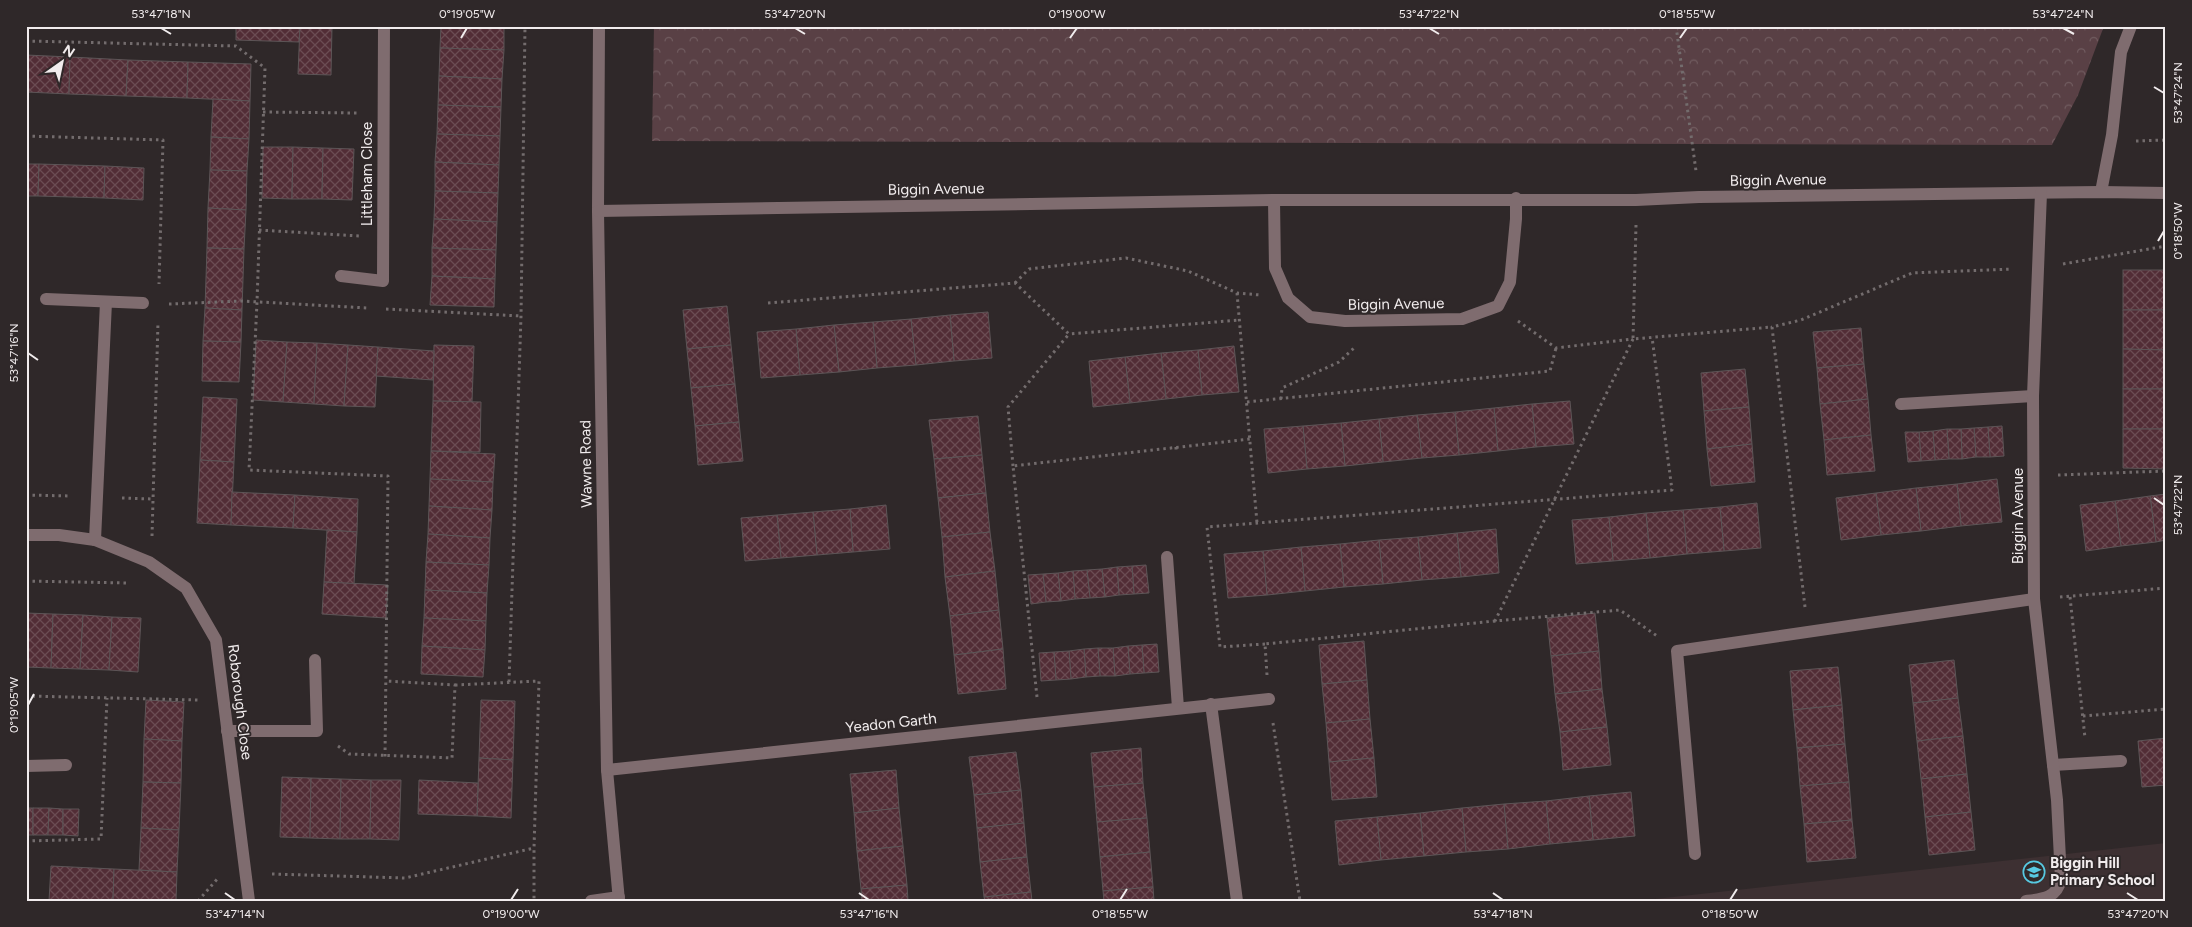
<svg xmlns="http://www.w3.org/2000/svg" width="2192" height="927" font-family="Figtree,sans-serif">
<defs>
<pattern id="park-crowns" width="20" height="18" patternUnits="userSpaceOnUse" patternTransform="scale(1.25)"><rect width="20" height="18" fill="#594045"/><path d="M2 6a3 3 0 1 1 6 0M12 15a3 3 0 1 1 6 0" fill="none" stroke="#715c60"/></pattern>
<pattern id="building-cross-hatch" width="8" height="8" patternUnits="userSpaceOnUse" patternTransform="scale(1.25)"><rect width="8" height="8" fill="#522d36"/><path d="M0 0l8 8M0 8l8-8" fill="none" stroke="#6b4c53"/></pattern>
</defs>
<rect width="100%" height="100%" fill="#2f2829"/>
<path fill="#3d3032" d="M2166,843V901H1637Z"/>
<path fill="url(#park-crowns)" d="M654,26H2104L2078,95L2052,145L652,141Z"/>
<g fill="url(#building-cross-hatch)" stroke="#5d5557">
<path d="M236,26H300L299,42L236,40Z"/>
<path d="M300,26H332L331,75L298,74Z"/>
<path d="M441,26H504V50L440,48Z"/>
<path d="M440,48L504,50L502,79L439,76Z"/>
<path d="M26,55L70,57L69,94L26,92Z"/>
<path d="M70,57L128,60L126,96L69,94Z"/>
<path d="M128,60L188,62L187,98L126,96Z"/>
<path d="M188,62L251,64L250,101L187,98Z"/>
<path d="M439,76L502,79L501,107L438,105Z"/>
<path d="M213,99L250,101L249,139L211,137Z"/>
<path d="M438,105L501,107L500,136L437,134Z"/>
<path d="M437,134L500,136L499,165L435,162Z"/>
<path d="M211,137L249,139L247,171L210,170Z"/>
<path d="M263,147H293L292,199L262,198Z"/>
<path d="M293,147L323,148L322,199H292Z"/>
<path d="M323,148L354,149L352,200L322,199Z"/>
<path d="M435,162L499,165L498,193L435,191Z"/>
<path d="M26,164H39L38,196H26Z"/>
<path d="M39,164L105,166L104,198L38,196Z"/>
<path d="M105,166L144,168L143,200L104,198Z"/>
<path d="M210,170L247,171L246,210L208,208Z"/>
<path d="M435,191L498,193L497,222L434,219Z"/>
<path d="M208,208L246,210L244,249L207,248Z"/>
<path d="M434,219L497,222L496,250L432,248Z"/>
<path d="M207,248L244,249L242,310L205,308Z"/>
<path d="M432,248L496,250L495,279L432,276Z"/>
<rect x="2123" y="270" width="43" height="40"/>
<path d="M432,276L495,279L494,307L430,305Z"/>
<path d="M727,306L731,345L687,349L683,310Z"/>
<path d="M205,308L242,310L241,342L203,341Z"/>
<path d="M2123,310H2166V350L2123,349Z"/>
<path d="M988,312L992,358L954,361L950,315Z"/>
<path d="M950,315L954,361L916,365L911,319Z"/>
<path d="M911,319L916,365L877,368L873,322Z"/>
<path d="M873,322L877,368L839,372L834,325Z"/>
<path d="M834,325L839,372L800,375L796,329Z"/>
<path d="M1861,328L1864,364L1817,368L1813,332Z"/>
<path d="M796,329L800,375L761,378L757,332Z"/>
<path d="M256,340L287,342L283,402L253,400Z"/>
<path d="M203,341L241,342L239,382L202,381Z"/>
<path d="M287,342L317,343L314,404L283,402Z"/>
<path d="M317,343L348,345L344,406L314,404Z"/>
<path d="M348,345L378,347L375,407L344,406Z"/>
<path d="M434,345L474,346L472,402L433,401Z"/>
<path d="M731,345L735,384L691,388L687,349Z"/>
<path d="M1234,346L1239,392L1202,395L1198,350Z"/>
<path d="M378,347L434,351L433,380L376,376Z"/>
<path d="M2123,349L2166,350V389H2123Z"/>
<path d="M1198,350L1202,395L1166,399L1161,353Z"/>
<path d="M1161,353L1166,399L1130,403L1125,357Z"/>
<path d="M1125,357L1130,403L1093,407L1089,361Z"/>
<path d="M1864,364L1868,399L1820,404L1817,368Z"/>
<path d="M1745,369L1749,407L1704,411L1701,373Z"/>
<path d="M735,384L739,422L695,426L691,388Z"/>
<rect x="2123" y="389" width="43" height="40"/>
<path d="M203,397L237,399L234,462L200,460Z"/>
<path d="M1868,399L1871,435L1824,440L1820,404Z"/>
<path d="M433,401L481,402L480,452L431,451Z"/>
<path d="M1570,401L1574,444L1536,447L1532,404Z"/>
<path d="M1532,404L1536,447L1498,451L1494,408Z"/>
<path d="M1749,407L1752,444L1707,449L1704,411Z"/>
<path d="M1494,408L1498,451L1459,455L1455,412Z"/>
<path d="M1455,412L1459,455L1422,458L1417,415Z"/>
<path d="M1417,415L1422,458L1383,462L1379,419Z"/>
<path d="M978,416L982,455L934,459L929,420Z"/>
<path d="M1379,419L1383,462L1345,466L1341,423Z"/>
<path d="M739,422L743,461L698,465L695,426Z"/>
<path d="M1341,423L1345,466L1307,469L1303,426Z"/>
<path d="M1303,426L1307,469L1268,473L1264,429Z"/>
<path d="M2002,426L2004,456L1990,457L1988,427Z"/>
<path d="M1988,427L1990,457H1976L1974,428Z"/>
<path d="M1974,428L1976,457L1962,459L1961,429Z"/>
<path d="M1947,429H1961L1962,459H1949Z"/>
<path d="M1947,429L1949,459L1935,460L1933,431Z"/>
<path d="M2123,429H2166V469L2123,468Z"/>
<path d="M1933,431L1935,460L1921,461L1919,432Z"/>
<path d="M1905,432H1919L1921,461L1908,462Z"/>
<path d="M1871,435L1875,471L1827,475L1824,440Z"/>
<path d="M1752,444L1755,482L1711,486L1707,449Z"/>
<path d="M431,451L495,454L493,482L430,479Z"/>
<path d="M982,455L986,493L938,498L934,459Z"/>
<path d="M200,460L234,462L231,525L197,523Z"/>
<path d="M430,479L493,482L492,510L429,506Z"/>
<path d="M1997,479L2002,522L1961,526L1957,484Z"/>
<path d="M1957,484L1961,526L1921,531L1916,488Z"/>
<path d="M1916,488L1921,531L1881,535L1876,493Z"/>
<path d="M232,492L295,495L293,528L231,525Z"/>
<path d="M986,493L990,532L942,537L938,498Z"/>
<path d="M1876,493L1881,535L1841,540L1836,498Z"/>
<path d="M2166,494V540L2156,542L2150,496Z"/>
<path d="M295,495L358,499L357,532L293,528Z"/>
<path d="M2150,496L2156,542L2121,546L2115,501Z"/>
<path d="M2115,501L2121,546L2086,551L2080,505Z"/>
<path d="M1757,503L1761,548L1724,551L1720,507Z"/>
<path d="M886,505L890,549L853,552L850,509Z"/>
<path d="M429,506L492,510L490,538L428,534Z"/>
<path d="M1720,507L1724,551L1687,554L1683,510Z"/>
<path d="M850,509L853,552L817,555L813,512Z"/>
<path d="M1683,510L1687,554L1650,558L1646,513Z"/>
<path d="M813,512L817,555L781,558L777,515Z"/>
<path d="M1646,513L1650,558L1613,561L1609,517Z"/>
<path d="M777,515L781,558L745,561L741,518Z"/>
<path d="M1609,517L1613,561L1576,564L1572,520Z"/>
<path d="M1496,529L1499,573L1461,577L1457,533Z"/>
<path d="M327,530L357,532L354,584L324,582Z"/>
<path d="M990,532L995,571L945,577L942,537Z"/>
<path d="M1457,533L1461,577L1422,580L1418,537Z"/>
<path d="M428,534L490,538L489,565L426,562Z"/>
<path d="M1418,537L1422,580L1383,584L1379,540Z"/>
<path d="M1379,540L1383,584L1344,587L1340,544Z"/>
<path d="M1340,544L1344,587L1305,591L1301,547Z"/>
<path d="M1301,547L1305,591L1267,595L1263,551Z"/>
<path d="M1263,551L1267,595L1228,598L1224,554Z"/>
<path d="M426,562L489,565L487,593L425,590Z"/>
<path d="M1146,565L1149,593L1134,594L1132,566Z"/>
<path d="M1132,566L1134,594L1119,595L1117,567Z"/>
<path d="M1117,567L1119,595L1105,597L1102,569Z"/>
<path d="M1102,569L1105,597L1090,598L1087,570Z"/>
<path d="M1087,570L1090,598L1075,599L1073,571Z"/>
<path d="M995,571L999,610L950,616L945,577Z"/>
<path d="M1073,571L1075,599L1061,601L1058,573Z"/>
<path d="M1058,573L1061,601L1046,602L1043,574Z"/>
<path d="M1043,574L1046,602L1031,604L1028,575Z"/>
<path d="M324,582L388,585L386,618L322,614Z"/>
<path d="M425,590L487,593L486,621L424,618Z"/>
<path d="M999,610L1003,649L954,655L950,616Z"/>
<path d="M26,613L53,614L51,668L26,667Z"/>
<path d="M1595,613L1599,651L1551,656L1547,618Z"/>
<path d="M53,614L83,615L80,669L51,668Z"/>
<path d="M83,615L112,617L109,670L80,669Z"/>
<path d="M112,617L141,618L138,672L109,670Z"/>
<path d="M424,618L486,621L485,650L422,646Z"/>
<path d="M1364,641L1367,680L1322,684L1319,645Z"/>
<path d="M1157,644L1159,672L1144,673L1142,645Z"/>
<path d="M1142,645L1144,673L1130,674L1128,646Z"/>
<path d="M422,646L485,650L483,677L421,674Z"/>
<path d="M1128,646L1130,674L1115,676L1113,648Z"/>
<path d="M1098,648H1113L1115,676H1100Z"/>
<path d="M1098,648L1100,676L1086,677L1084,649Z"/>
<path d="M1003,649L1006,689L958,694L954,655Z"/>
<path d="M1084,649L1086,677L1071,679L1069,651Z"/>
<path d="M1069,651L1071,679L1056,680L1054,652Z"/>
<path d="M1599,651L1602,689L1555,694L1551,656Z"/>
<path d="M1054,652L1056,680L1041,681L1039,653Z"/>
<path d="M1954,660L1958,698L1913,703L1909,665Z"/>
<path d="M1838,667L1842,705L1793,710L1790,671Z"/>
<path d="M1367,680L1370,719L1326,723L1322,684Z"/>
<path d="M1602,689L1607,727L1560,732L1555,694Z"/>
<path d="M1958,698L1963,736L1917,741L1913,703Z"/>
<path d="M146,700L184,702L182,741L144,739Z"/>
<path d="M481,700L515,701L513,760L479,758Z"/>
<path d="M1842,705L1845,744L1797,748L1793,710Z"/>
<path d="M1370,719L1374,758L1329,762L1326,723Z"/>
<path d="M1607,727L1611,765L1563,770L1560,732Z"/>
<path d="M1963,736L1967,774L1921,779L1917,741Z"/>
<path d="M2166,738V785L2142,787L2138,741Z"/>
<path d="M144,739L182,741L181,783L143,782Z"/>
<path d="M1845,744L1849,782L1800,786L1797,748Z"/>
<path d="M1141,748L1143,783L1094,787L1091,753Z"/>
<path d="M1016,752L1021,790L974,795L969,757Z"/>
<path d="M479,758L513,760L511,818L477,816Z"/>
<path d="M1374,758L1377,797L1332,800L1329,762Z"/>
<path d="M896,770L899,808L854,813L850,774Z"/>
<path d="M1967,774L1971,812L1925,817L1921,779Z"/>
<path d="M282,777L311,778L310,838L280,837Z"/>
<path d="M311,778L341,779L340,839L310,838Z"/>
<path d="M341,779L371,780L370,839H340Z"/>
<path d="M371,780H401L399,840L370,839Z"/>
<path d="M419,780L478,783L477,816L418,814Z"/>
<path d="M143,782L181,783L179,830L141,828Z"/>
<path d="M1849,782L1852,820L1804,824L1800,786Z"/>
<path d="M1143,783L1147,818L1097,822L1094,787Z"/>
<path d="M1021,790L1024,823L977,828L974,795Z"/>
<path d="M1631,792L1635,836L1593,840L1589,796Z"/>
<path d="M1589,796L1593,840L1550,844L1546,801Z"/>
<path d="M1546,801L1550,844L1508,849L1504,804Z"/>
<path d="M1504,804L1508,849L1466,852L1462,808Z"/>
<rect x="26" y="808" width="7" height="27"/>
<path d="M33,808H49L48,835H33Z"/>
<path d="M49,808L63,809V835H48Z"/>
<path d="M899,808L903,846L857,851L854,813Z"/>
<path d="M1462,808L1466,852L1424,856L1420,813Z"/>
<path d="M63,809H79L78,836L63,835Z"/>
<path d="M1971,812L1975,850L1929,855L1925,817Z"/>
<path d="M1420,813L1424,856L1381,860L1377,817Z"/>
<path d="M1377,817L1381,860L1339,865L1335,821Z"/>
<path d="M1147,818L1150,852L1100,857L1097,822Z"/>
<path d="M1852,820L1856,858L1807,862L1804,824Z"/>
<path d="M1024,823L1027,857L980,862L977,828Z"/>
<path d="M141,828L179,830L177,872L139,870Z"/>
<path d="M903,846L907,885L861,889L857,851Z"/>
<path d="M1150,852L1153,887L1103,891L1100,857Z"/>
<path d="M1027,857L1031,892L984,897L980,862Z"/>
<path d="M51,866L114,869L113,901H49Z"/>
<path d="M114,869L177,872L176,901H113Z"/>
<path d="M907,885L908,901H862L861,889Z"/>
<path d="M1153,887L1154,901H1104L1103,891Z"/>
<path d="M1031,892L1032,901H985L984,897Z"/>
</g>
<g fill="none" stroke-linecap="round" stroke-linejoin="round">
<g stroke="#736c6d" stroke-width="3" stroke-dasharray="2.5 4" stroke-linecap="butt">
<path d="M1676,26L1696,171"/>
<path d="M26,41L236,46L265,68L257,302L249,470L388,476L385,757"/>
<path d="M263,112L357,113"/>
<path d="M26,136L163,140L159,284"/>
<path d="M2136,141L2166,140"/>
<path d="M1636,225L1633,339L1772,327"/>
<path d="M259,230L359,236"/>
<path d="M2063,264L2166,246"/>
<path d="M1015,283L1029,269L1126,258L1188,271L1237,293L1260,295"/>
<path d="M1237,293L1257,523"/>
<path d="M768,303L1015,283L1069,334L1240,320"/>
<path d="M169,304L242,301L367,308"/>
<path d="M386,309L521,316"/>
<path d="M1518,321L1556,348L1633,339"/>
<path d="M1633,339L1495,621L1620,610L1657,636"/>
<path d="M1281,399L1282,388L1339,362L1354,348"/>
<path d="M1247,402L1550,371L1556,348"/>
<path d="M1176,447V453"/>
<path d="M1013,466L1008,407L1069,334"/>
<path d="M2058,475L2166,471"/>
<path d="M26,495L71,496"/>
<path d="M122,498L152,499"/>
<path d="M152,536L158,322"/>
<path d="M26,581L128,583"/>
<path d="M2060,597L2166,588"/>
<path d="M2070,597L2085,738"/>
<path d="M1805,607L1772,327L1801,320L1912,273L2012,269"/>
<path d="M1265,644L1220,647L1207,527L1672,490L1652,337"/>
<path d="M1267,675L1265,644L1495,621"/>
<path d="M509,682L521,316L525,26"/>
<path d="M455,685L539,681L534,848V901"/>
<path d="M26,696L198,700"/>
<path d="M1037,697L1013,466L1250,439"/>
<path d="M2083,716L2166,709"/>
<path d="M1273,723L1300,901"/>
<path d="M338,746L349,754L452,758L455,685L385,681"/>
<path d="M26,841L101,839L107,698"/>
<path d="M272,874L405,878L534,848"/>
<path d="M198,901L219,877"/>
</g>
<g stroke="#7f6c6f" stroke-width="12">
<path d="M599,26L598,211L607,770L619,901"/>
<path d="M2101,192L2112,135L2121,52L2131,26"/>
<path d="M1274,200L1275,268L1288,298L1310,317L1345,321L1462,319L1498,306L1510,282L1516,219V198"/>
<path d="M598,211L1274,200H1636L1699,197L2101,192L2166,193"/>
<path d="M341,276L383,281L384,26"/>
<path d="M46,299L143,303"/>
<path d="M1901,404L2033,396"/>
<path d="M26,535H59L95,540L149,562L186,588L216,640L249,901"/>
<path d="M95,540L106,302"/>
<path d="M1167,557L1178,708"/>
<path d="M1211,704L1237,901"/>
<path d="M227,731H317L315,660"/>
<path d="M2053,765L2121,761"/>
<path d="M26,766L66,765"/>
<path d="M607,770L1269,699"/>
<path d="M1695,854L1677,651L2034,599"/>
<path d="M591,901L619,897"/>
<path d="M2026,901C2043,899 2057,898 2061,879L2057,800L2034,599L2033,396L2041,193"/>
</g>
</g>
<path fill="none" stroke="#f1eced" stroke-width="2" d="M161,28L171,34M795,28L805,34M1429,28L1439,34M2063,28L2074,34M461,38L467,28M1070,38L1077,28M1680,38L1687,28M2154,87L2164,93M2158,241L2164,231M28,353L38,360M2154,498L2164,505M28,705L34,694M225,893L235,900M859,893L869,900M1493,893L1503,900M2127,893L2138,900M511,900L518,889M1120,900L1127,889M1730,900L1737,889"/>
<defs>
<g id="school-ring" transform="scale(1.125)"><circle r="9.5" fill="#2f2829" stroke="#57c9e2" stroke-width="1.5"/><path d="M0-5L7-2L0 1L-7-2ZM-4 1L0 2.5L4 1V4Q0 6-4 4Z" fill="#57c9e2"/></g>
</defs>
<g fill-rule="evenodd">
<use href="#school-ring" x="2034" y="872"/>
</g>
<g text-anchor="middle" stroke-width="4" stroke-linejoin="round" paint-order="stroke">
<g font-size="15" fill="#f1eced" stroke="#2f2829">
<text transform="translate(367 174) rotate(-90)" y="5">Littleham Close</text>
<text transform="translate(1778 180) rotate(-1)" y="5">Biggin Avenue</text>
<text transform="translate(936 189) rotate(-1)" y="5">Biggin Avenue</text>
<text transform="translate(1396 304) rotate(-1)" y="5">Biggin Avenue</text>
<text transform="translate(586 464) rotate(-91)" y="5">Wawne Road</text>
<text transform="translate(2018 516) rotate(-90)" y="5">Biggin Avenue</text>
<text transform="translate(240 702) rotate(83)" y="5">Roborough Close</text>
<text transform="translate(891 723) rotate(-6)" y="5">Yeadon Garth</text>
</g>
<g font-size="15" font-weight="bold" fill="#f1eced" stroke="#2f2829" text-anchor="start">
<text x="2050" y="868">Biggin Hill<tspan x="2050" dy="17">Primary School</tspan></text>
</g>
</g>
<rect width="2192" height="927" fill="none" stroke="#2f2829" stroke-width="55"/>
<g transform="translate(62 62) rotate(33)" stroke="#2f2829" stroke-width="4" paint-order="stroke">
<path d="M0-4L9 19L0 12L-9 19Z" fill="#f1eced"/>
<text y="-8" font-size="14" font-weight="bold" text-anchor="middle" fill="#f1eced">N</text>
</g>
<rect x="28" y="28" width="2136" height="872" fill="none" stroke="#f1eced" stroke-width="2"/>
<g font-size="12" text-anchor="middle" fill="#f1eced">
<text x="161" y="18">53°47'18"N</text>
<text x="467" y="18">0°19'05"W</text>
<text x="795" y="18">53°47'20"N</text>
<text x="1077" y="18">0°19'00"W</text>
<text x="1429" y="18">53°47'22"N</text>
<text x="1687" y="18">0°18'55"W</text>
<text x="2063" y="18">53°47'24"N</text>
<text transform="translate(2178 93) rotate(-90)" y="4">53°47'24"N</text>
<text transform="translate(2178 231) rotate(-90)" y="4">0°18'50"W</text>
<text transform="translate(14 353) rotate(-90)" y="4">53°47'16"N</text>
<text transform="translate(2178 505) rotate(-90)" y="4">53°47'22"N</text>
<text transform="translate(14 705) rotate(-90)" y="4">0°19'05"W</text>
<text x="235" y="918">53°47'14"N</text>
<text x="511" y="918">0°19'00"W</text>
<text x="869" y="918">53°47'16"N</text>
<text x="1120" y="918">0°18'55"W</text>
<text x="1503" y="918">53°47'18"N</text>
<text x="1730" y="918">0°18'50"W</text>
<text x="2138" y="918">53°47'20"N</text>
</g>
</svg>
